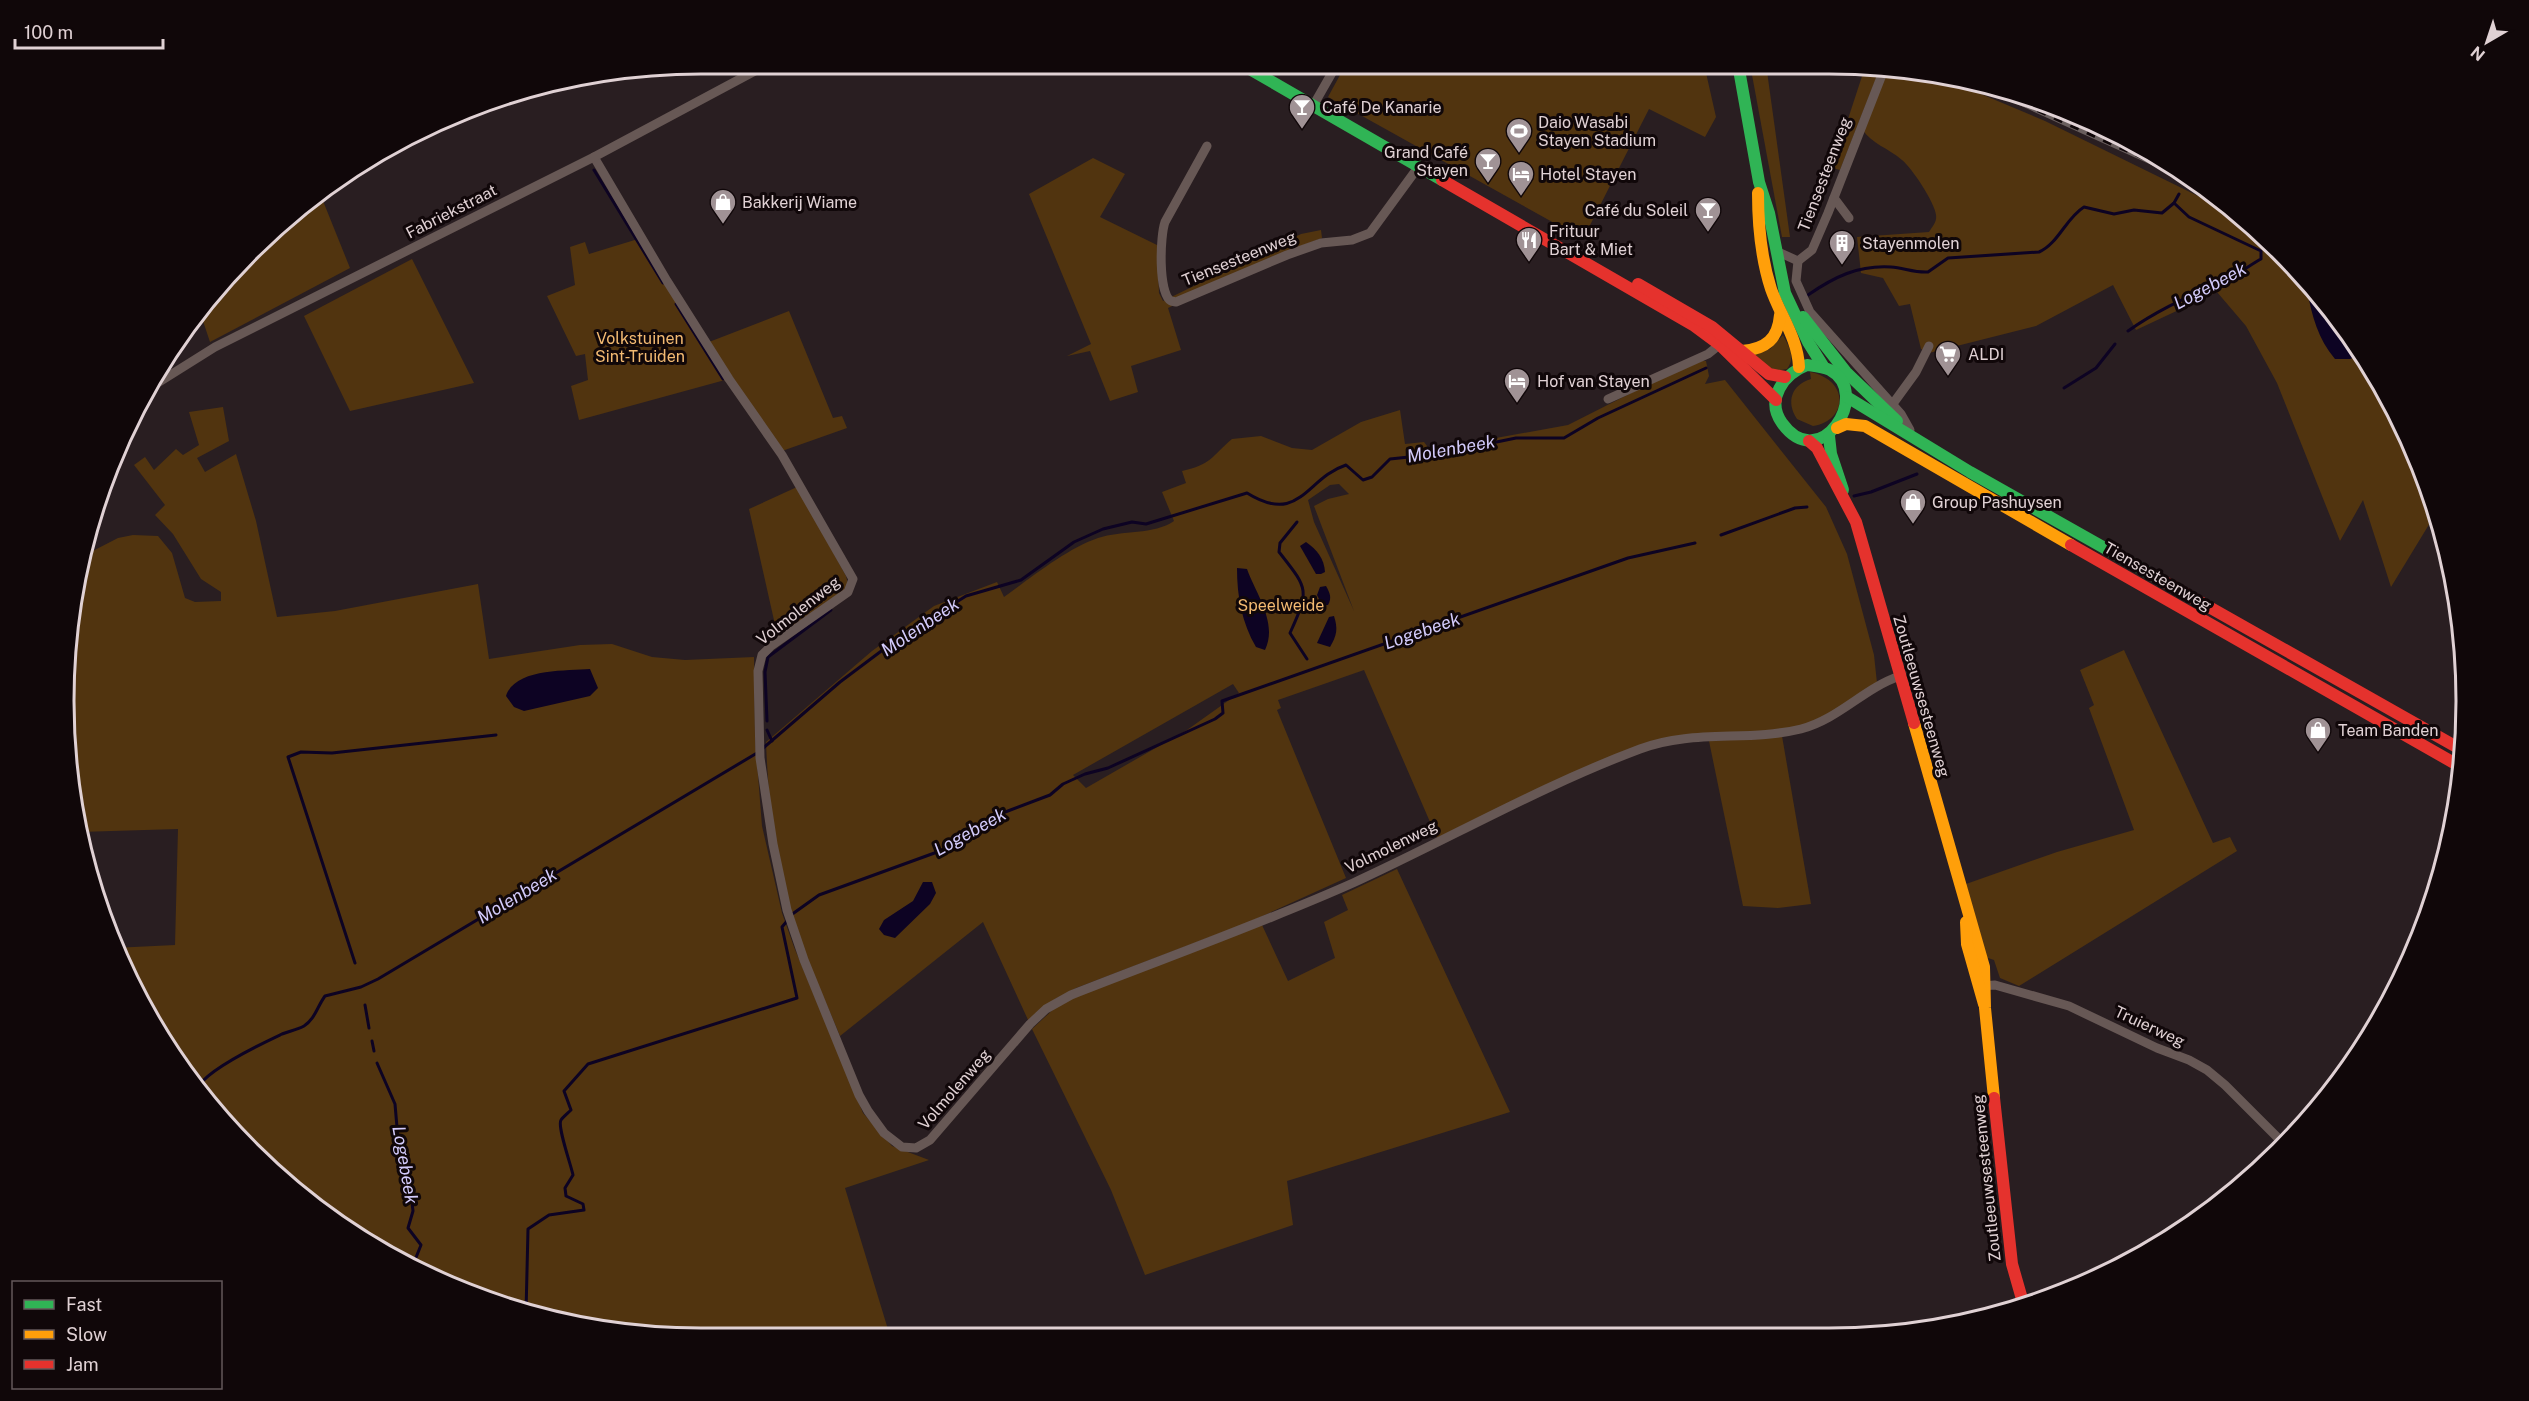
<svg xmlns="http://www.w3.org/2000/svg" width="2529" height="1401" font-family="'Public Sans',sans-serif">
<rect width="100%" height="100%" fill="#291e21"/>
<g fill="#51340f" fill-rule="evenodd">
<path d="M1346,64H1704L1716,117L1705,137L1649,109L1583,239L1328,97Z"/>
<path d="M1750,64H1766L1790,237H1782Z"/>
<path d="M1866,64L1881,66L1840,170L1832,168Z"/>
<path d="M1889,68L1938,76L2045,121L2249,221L2334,312L2400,418L2436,513L2391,587L2363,500L2340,541L2277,383L2246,326L2217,292L2136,330L2113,285L2036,326L1929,353L1921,349L1910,304L1899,306L1883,278L1861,273L1857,237L1929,232C1933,226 1937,222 1936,215C1935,203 1912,168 1902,160C1888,148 1872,144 1862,129Z"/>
<path d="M1093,158L1125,174L1100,217L1157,245L1159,293L1163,301L1301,234L1321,230L1322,238L1288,251L1168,308L1181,350L1131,366L1138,392L1110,401L1090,351L1067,356L1091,344L1029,194Z"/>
<path d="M319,191L350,268L210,342L199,309L221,280Z"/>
<path d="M638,239L725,380L579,420L571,386L588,380L585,354L576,356L547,296L575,285L570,247L585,242L589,254Z"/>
<path d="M412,259L474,383L350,411L304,316Z"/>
<path d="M789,311L833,418L842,416L847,428L782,451L709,342Z"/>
<path d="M1783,335C1789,347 1796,357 1787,369L1774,371L1754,355L1770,349Z"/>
<path d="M1702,361H1706L1709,376L1705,384L1725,380L1826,507L1847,554L1874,655L1877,683C1850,701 1824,721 1791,729C1745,740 1695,728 1649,743L1437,838L1364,670L1278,700L1281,708L1277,710L1346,878L1247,923L1076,988L1055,999L1029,1022L983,922L840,1036C824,997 805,958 792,918C775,866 768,796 766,742L872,651L934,606L997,582L1004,597C1032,577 1066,549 1098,538C1122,530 1154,535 1174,521L1162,492L1186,483L1182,471C1211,465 1212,456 1232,439L1261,436L1292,448L1312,450L1361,422L1400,410L1405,444L1424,442L1430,450L1568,425L1649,384ZM1339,484L1349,494L1328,499L1314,506L1354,611L1314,522L1308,500L1330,485ZM1233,684L1239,693L1187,730L1086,788L1073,775Z"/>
<path d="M1810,372C1850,380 1848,421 1813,426L1797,419C1786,402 1791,385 1811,379Z"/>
<path d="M223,407L229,441L197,458L205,472L236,454L256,521L277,617L335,611L478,584L489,659L580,645L612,644L652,657L685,660L754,657L755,737L762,826L782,913L794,947L863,1113L892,1146L929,1160L845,1188L890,1336L659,1337L535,1316L382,1253L312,1206L221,1121L170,1054L113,948L175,945L178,829L79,832L64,743V721H74L72,706H64V658L81,557L118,538L133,535L158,536L172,553L185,598L195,602L221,601V592L201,579L173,534L155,515L165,505L134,465L145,457L154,470L176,449L183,455L199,445L189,412Z"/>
<path d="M797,487L846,576L848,584L844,590L778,638L749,509Z"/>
<path d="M2124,650L2213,843L2230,837L2237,851L2019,986L2000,978L1994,960L1985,957L1966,884L2057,852L2134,830L2089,708L2094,705L2080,670Z"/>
<path d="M1782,736L1811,904L1778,908L1743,906L1709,741Z"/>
<path d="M1397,869L1510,1112L1287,1181L1293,1225L1145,1275L1111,1190L1032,1029L1058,1005L1078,995L1262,925L1288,981L1335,958L1324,922L1348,910L1342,895Z"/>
</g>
<g fill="#0d0323">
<path d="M2307,290C2333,302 2346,331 2360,355L2350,359H2335C2318,339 2312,316 2307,290Z"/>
<path d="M1306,542C1317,550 1324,558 1325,572L1321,574H1316L1300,546Z"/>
<path d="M1237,568L1247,569C1256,594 1278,623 1265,650L1256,647C1242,623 1237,597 1237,568Z"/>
<path d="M1326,586C1330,593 1332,598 1328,605H1322L1317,595L1320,587Z"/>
<path d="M1334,616C1338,629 1337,635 1330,647L1317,643L1329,617Z"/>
<path d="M590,669L598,688L590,696L524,711L514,707L506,696C515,668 566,671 590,669Z"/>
<path d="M923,882H932L936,893L930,904L895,938L884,935L879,929L884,920L913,901Z"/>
</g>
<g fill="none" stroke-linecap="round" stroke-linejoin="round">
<g stroke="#0d0323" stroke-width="3">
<path d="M594,170L663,283"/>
<path d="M1808,295C1834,277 1858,265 1891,267C1904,268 1915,273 1928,272L1948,258L2039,252C2058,244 2066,218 2084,207L2114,214L2134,210L2162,213L2174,203L2179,194"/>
<path d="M676,304L723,379"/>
<path d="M2128,331C2159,309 2194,294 2228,278C2240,273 2250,265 2261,259V251L2189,217L2174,203"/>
<path d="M2064,388L2096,368L2115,344"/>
<path d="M1854,496L1871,492L1917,474"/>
<path d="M1297,522L1280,543L1279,552C1308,589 1310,589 1290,633L1307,659"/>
<path d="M1721,535L1795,508L1807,507"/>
<path d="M767,721L765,672L768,657L831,610"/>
<path d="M767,730L772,741"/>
<path d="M762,749L840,682L892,643L966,596L1021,580L1074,542L1103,529L1132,522L1146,524L1247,493C1300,526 1306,478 1346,465L1363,480L1372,477L1390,459L1438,454L1516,438H1564L1598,418L1706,368"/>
<path d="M791,915L819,895L940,851L1000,814L1050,795L1063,784L1085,774L1108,768L1215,719L1223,713L1222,701L1628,558L1695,543"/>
<path d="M355,963L288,757L301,752L332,753L496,735"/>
<path d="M365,1005L369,1028"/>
<path d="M372,1041L374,1051"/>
<path d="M377,1063L395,1104L399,1151L409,1178L413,1211L408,1228L421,1245L413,1265"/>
<path d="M197,1089C205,1070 263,1043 282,1034C289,1031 297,1030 304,1026C315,1019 317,1007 325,996L361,987L378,979L757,753"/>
<path d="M526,1313L528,1229L549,1215L584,1210L583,1204L566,1196L565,1188L573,1175C571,1165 557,1126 561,1120C563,1117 568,1113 571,1110L564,1091L588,1064L797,998L782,927L787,921"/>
</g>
<g stroke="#675855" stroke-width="9">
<path d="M1313,106L1337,64"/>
<path d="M1207,146L1165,222C1160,236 1158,293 1171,301L1176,302L1287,255L1321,243L1352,240L1370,233L1419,166"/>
<path d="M594,157L667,281L729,379L782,455L853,579L848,592L771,646L762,655L758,671L760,758L773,844L787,910L804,960L859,1095L868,1111L884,1133L902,1147L916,1148L930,1140L1030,1024L1046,1009L1071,995C1165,958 1261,924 1353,883C1449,839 1541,786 1640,749C1692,729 1748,742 1801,729C1839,719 1864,688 1900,676"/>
<path d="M1834,198L1849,218"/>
<path d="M1776,251L1798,261"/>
<path d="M1798,261L1812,250L1828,213L1885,67"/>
<path d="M1798,261L1796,281L1810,312L1901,414L1910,430"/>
<path d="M148,389L215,347L594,157L770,63"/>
<path d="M1608,399L1708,354L1723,342"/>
<path d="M1892,405L1916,372L1929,346"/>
<path d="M1981,986L1995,985L2069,1006L2157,1048L2189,1060L2207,1070L2225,1085L2283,1143"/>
</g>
<g stroke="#30b455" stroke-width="12">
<path d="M1241,64L1442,180"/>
<path d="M1738,64L1759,182L1769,213L1785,293L1808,342L1823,366"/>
<path d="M1803,317L1846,372L1897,421"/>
<path d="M1807,365C1814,366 1824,367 1830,370C1873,393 1820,476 1782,423C1765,399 1784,374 1807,365Z"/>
<path d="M1847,397L1970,472L2156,577"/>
<path d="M1829,436L1831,454L1843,490"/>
</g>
<g stroke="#ff9f0a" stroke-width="12">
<path d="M1758,193C1758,225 1761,258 1771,289C1780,315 1798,339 1799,367"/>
<path d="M1742,351C1766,349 1778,339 1780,315"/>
<path d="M1837,428L1846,424L1865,426L2071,545"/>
<path d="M1914,723L1984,967L1985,1008L1994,1098"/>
<path d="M1966,922L1967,944L1984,1004"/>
</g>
<g stroke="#e5322d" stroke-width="12">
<path d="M1442,180L1693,325L1720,345L1776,400"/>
<path d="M1638,284L1712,327L1769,374L1785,377"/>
<path d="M1809,441L1817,448L1856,522L1914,723"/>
<path d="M2071,545L2461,767"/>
<path d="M2156,577L2462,750"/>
<path d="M1994,1098L2012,1264L2024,1306"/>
</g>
<g stroke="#695e5d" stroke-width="5">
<path id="rail" d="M1972,81L2193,181"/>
</g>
<use href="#rail" stroke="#100709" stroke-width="3" stroke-dasharray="9" stroke-linecap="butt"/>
</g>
<defs>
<g id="bar-pin" transform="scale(1.35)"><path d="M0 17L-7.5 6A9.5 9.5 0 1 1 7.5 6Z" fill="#a09295" stroke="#100709"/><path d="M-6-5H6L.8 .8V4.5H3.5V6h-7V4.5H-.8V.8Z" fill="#fff"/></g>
<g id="stadium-pin" transform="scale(1.35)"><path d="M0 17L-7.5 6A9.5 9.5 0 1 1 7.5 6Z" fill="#a09295" stroke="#100709"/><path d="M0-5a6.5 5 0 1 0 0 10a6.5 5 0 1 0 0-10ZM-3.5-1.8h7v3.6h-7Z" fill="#fff"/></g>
<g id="hotel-pin" transform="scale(1.35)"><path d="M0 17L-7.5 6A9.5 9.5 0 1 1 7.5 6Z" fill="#a09295" stroke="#100709"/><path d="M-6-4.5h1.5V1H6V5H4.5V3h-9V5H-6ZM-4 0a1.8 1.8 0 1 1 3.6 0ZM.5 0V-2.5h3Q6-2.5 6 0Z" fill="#fff"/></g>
<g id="shop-pin" transform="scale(1.35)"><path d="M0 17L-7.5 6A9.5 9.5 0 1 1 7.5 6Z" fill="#a09295" stroke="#100709"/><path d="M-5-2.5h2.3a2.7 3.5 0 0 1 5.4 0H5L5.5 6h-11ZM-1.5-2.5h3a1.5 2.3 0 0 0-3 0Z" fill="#fff"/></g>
<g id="restaurant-pin" transform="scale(1.35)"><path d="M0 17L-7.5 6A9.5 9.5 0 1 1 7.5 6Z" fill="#a09295" stroke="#100709"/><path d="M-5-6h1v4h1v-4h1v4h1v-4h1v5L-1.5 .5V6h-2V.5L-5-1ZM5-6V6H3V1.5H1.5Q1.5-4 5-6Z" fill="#fff"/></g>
<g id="building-pin" transform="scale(1.35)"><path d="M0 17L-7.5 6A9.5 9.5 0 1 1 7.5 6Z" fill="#a09295" stroke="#100709"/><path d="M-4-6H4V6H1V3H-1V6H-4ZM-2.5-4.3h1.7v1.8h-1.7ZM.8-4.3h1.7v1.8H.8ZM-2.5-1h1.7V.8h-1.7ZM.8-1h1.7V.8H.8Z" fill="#fff"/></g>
<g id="supermarket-pin" transform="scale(1.35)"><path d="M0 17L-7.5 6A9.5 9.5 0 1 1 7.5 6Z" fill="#a09295" stroke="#100709"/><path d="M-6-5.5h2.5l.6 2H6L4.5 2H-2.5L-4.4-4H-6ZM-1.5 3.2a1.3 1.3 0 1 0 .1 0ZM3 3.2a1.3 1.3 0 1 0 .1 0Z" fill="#fff"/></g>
</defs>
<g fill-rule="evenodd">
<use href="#bar-pin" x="1302" y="107"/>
<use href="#stadium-pin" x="1519" y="131"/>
<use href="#bar-pin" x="1488" y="161"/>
<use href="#hotel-pin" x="1521" y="174"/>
<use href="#shop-pin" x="723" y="202"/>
<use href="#bar-pin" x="1708" y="210"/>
<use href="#restaurant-pin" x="1529" y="240"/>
<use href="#building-pin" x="1842" y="243"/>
<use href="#supermarket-pin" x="1948" y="354"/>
<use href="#hotel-pin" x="1517" y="381"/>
<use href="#shop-pin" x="1913" y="502"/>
<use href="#shop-pin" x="2318" y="730"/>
</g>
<g text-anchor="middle" stroke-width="6" stroke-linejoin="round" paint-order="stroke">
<g font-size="16" fill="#e0d1d4" stroke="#100709" text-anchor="start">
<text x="1322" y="113">Café De Kanarie</text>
<text x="1538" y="128">Daio Wasabi<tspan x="1538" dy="18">Stayen Stadium</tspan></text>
<text x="1468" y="158" text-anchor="end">Grand Café<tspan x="1468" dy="18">Stayen</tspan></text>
<text x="1540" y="180">Hotel Stayen</text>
<text x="742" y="208">Bakkerij Wiame</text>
<text x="1688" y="216" text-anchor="end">Café du Soleil</text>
<text x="1549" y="237">Frituur<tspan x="1549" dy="18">Bart &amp; Miet</tspan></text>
<text x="1862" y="249">Stayenmolen</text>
<text x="1968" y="360">ALDI</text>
<text x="1537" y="387">Hof van Stayen</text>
<text x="1932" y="508">Group Pashuysen</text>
<text x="2338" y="736">Team Banden</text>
</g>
<g font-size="16" fill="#e0d1d4" stroke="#100709">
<text transform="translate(1824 174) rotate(-69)" y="6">Tiensesteenweg</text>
<text transform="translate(451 211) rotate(-27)" y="6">Fabriekstraat</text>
<text transform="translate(1239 258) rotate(-22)" y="6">Tiensesteenweg</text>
<text transform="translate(2158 576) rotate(30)" y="6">Tiensesteenweg</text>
<text transform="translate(798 610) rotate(-38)" y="6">Volmolenweg</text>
<text transform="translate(1922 696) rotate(74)" y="6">Zoutleeuwsesteenweg</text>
<text transform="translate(1391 846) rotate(-26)" y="6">Volmolenweg</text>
<text transform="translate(2150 1026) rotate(25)" y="6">Truierweg</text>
<text transform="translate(954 1089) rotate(-49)" y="6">Volmolenweg</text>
<text transform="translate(1986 1178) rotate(-96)" y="6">Zoutleeuwsesteenweg</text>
</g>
<g font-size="16" fill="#f3ba72" stroke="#100709">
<text x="640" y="344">Volkstuinen<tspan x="640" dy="18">Sint-Truiden</tspan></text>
<text x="1281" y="611">Speelweide</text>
</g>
<g font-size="18" font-style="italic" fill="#d3cbfb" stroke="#100709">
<text transform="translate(2210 286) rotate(-28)" y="6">Logebeek</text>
<text transform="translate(1451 449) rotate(-10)" y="6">Molenbeek</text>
<text transform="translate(920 627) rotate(-34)" y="6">Molenbeek</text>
<text transform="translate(1422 631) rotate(-19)" y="6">Logebeek</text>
<text transform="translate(970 832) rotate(-29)" y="6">Logebeek</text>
<text transform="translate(517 896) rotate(-31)" y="6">Molenbeek</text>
<text transform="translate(405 1165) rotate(80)" y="6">Logebeek</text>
</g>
</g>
<path d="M0 0H2529V1401H0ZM701 74H1829A627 627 0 0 1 2456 701V701A627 627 0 0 1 1829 1328H701A627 627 0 0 1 74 701V701A627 627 0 0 1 701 74Z" fill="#100709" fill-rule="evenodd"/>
<path fill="none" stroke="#e0d1d4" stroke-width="3" d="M701 74H1829A627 627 0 0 1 2456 701V701A627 627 0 0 1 1829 1328H701A627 627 0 0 1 74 701V701A627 627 0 0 1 701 74Z"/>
<rect x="12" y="1281" width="210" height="108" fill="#100709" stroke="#63585a" stroke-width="1.5"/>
<rect x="24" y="1300" width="30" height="9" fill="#30b455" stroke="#63585a" stroke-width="1.5"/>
<text x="66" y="1311" font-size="18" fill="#e0d1d4">Fast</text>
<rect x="24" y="1330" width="30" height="9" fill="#ff9f0a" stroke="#63585a" stroke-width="1.5"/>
<text x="66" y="1341" font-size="18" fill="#e0d1d4">Slow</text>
<rect x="24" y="1360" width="30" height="9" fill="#e5322d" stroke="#63585a" stroke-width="1.5"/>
<text x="66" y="1371" font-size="18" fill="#e0d1d4">Jam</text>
<g transform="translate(2487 42) rotate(219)" stroke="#100709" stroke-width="4.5" paint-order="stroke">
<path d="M0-4.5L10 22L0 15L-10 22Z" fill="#e0d1d4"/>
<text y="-9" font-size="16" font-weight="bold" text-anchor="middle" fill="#e0d1d4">N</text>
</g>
<path d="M15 39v9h148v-9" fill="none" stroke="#e0d1d4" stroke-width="3"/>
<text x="24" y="39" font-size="18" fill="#e0d1d4" stroke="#100709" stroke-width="4.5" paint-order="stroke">100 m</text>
</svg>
